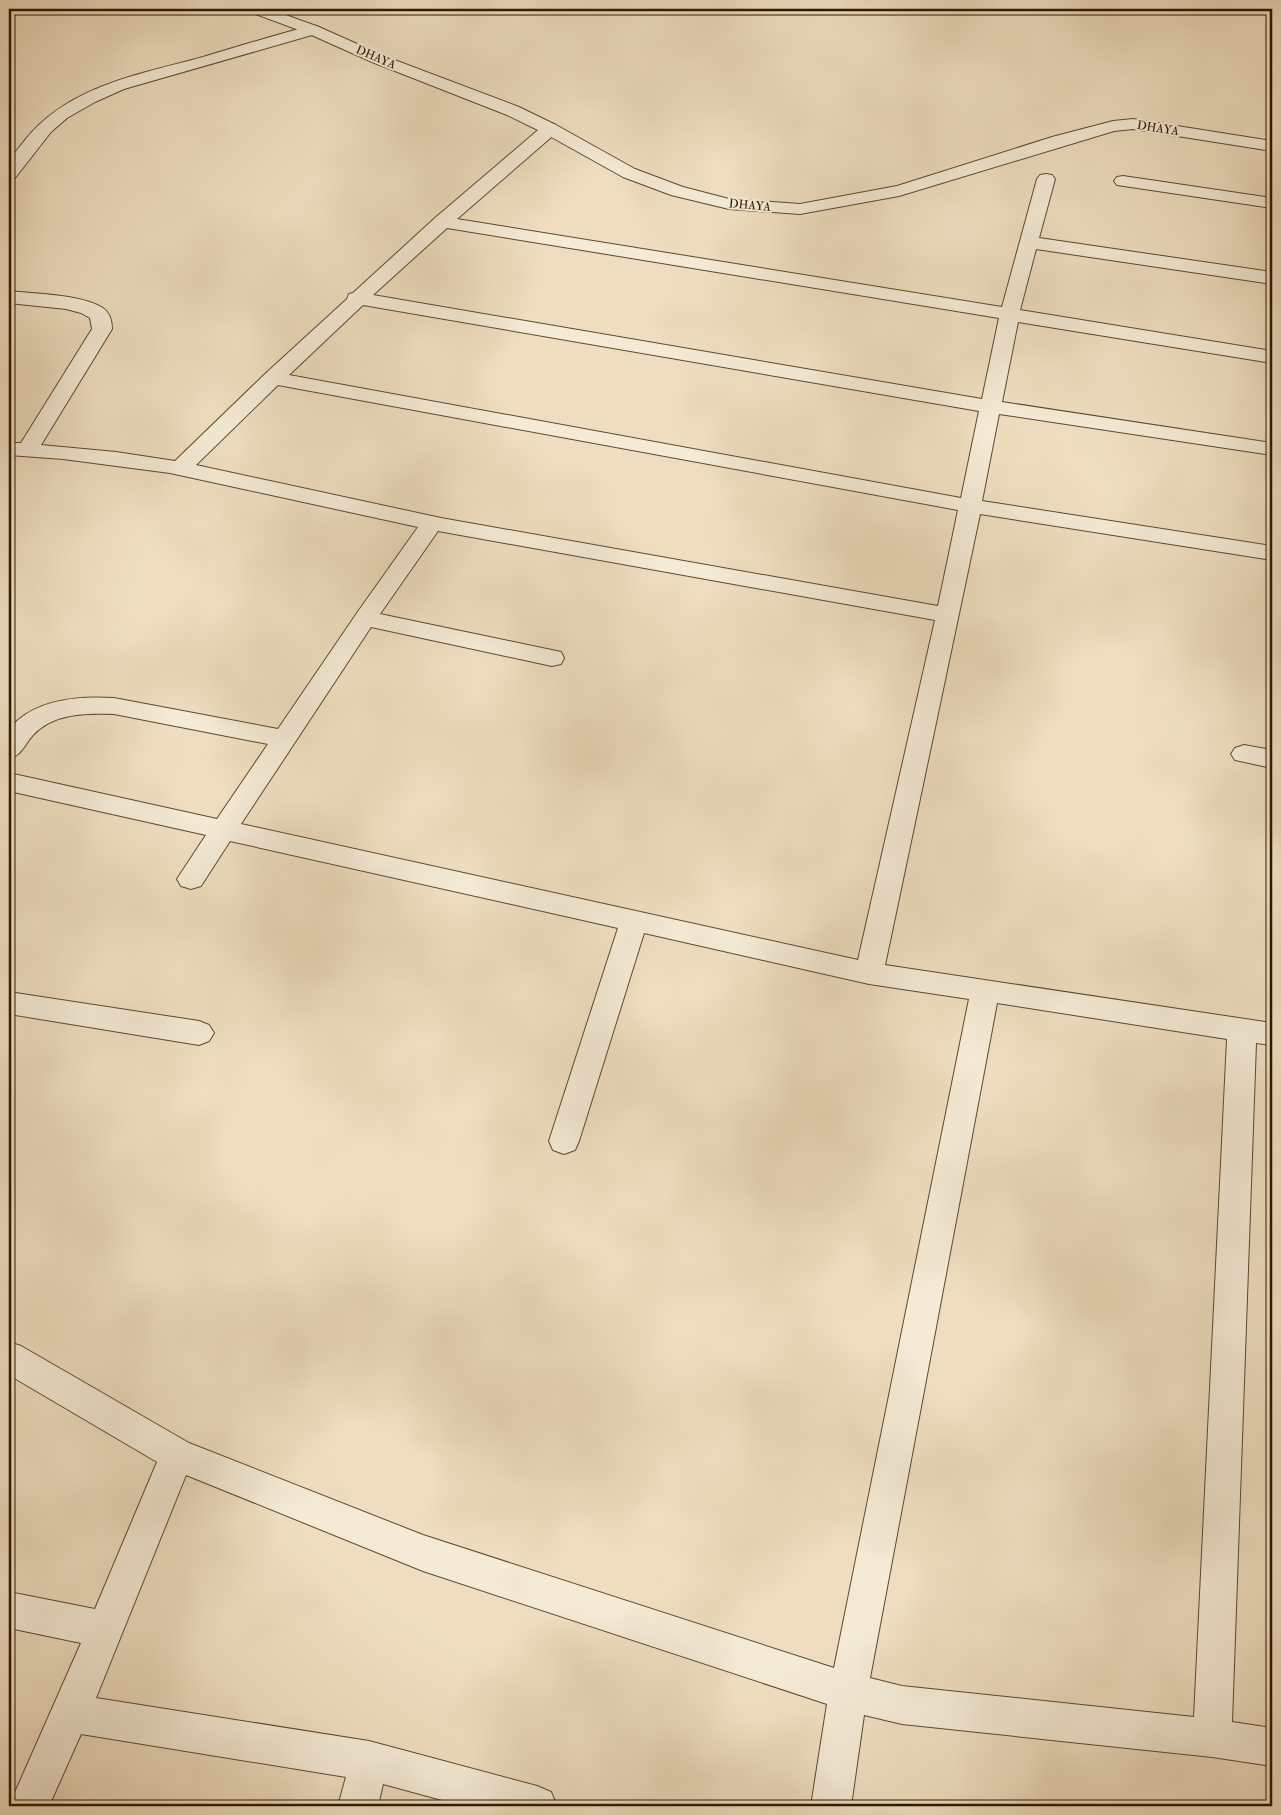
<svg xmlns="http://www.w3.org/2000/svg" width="1281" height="1815" font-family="'IM FELL Double Pica',serif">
<rect width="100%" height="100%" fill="#eedebf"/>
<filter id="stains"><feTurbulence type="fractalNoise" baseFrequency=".004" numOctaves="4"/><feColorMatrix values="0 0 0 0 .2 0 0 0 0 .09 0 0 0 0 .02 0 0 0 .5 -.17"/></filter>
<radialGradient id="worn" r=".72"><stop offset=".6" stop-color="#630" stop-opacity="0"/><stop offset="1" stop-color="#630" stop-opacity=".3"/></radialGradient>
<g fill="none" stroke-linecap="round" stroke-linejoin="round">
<g stroke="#5c4930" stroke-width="2">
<g id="minor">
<path d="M313,25L319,27L321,30L319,33L124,89L95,102L67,118L51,132L15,178L9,179C9,158 13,155 26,139C69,86 140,74 203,57C239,46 276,35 313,25Z"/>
<path d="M550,124L556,125L559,129L556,133L457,219L1002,307L1037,179L1040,175L1046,174L1052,175L1055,179L1039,238L1272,272V284L1036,249L1020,310L1272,351V363L1018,322L1002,402L1272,443V455L999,414L982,501L1272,546V560L980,514L885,965L1272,1023V1045L1256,1043L1232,1722L1272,1728V1766L1212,1757L902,1724L864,1715L851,1806H811L827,1704L423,1571L186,1475L96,1698L369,1741L537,1786L551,1792L557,1806H464L383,1784L378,1806H338L346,1777L81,1734L49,1806H9L81,1643L9,1628V1592L95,1609L157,1462L9,1375V1342L21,1346L189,1443L423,1535L834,1668L969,999L869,984L644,933L579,1141L575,1150L564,1154L553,1150L549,1141L618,928L230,841L201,886L191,889L181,886L177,879L206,835L9,791V773L217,819L268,744L114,714C86,713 54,713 33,735C24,745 22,755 9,759C9,751 7,739 9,732C10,728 15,723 18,720C44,698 82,696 114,698L278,729L357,613L418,527L170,473L63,459L9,455V443H21L92,329L90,318L81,313L66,309L9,303V291C35,294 80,294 103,308C110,313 112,321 112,329L41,445L116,452L175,461L265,374L347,299L349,294L353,293L435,218L544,125ZM447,228L999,318L982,399L373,295ZM363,305L979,411L961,498L289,375ZM278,385L958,510L938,606L441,518L196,465ZM438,531L935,620L858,960L241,824L371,627L552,666L561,664L564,658L561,652L380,614ZM997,1003L1227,1039L1194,1717L902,1686L870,1678Z"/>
<path d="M1123,176L1272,198V208L1117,185L1114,181L1117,177Z"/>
<path d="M1244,745L1272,750V768L1235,760L1231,754L1235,748Z"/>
<path d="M9,992L199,1021L209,1025L214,1033L209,1041L199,1045L9,1014Z"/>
</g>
</g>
<g stroke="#5c4930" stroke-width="2">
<path id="tertiary" d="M247,9H269L319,27L384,56L519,107L556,125L635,169L683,187L729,199L800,204L897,186L1052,137L1113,121L1133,119L1272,141V151L1133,129L1114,131L899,196L800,214L729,209L671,195L623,177L544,133L507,115L372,62L307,33L250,12Z"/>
</g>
<use href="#minor" fill="#f4ead5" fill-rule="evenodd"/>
<use href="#tertiary" fill="#f4ead5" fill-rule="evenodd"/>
</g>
<g text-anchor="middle" stroke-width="4" stroke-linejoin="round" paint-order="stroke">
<g font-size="12" fill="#2c1701" stroke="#f4ead5">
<text transform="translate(376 57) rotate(23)" y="4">DHAYA</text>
<text transform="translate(1158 128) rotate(9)" y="4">DHAYA</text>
<text transform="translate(750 205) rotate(5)" y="4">DHAYA</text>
</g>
</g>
<rect width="1281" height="1815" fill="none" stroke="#eedebf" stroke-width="30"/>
<rect x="10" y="10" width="1261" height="1795" fill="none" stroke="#2c1701" stroke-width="2.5"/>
<rect x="15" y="15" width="1251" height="1785" fill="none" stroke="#2c1701"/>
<rect width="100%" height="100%" filter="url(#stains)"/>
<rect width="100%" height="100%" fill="url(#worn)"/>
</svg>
